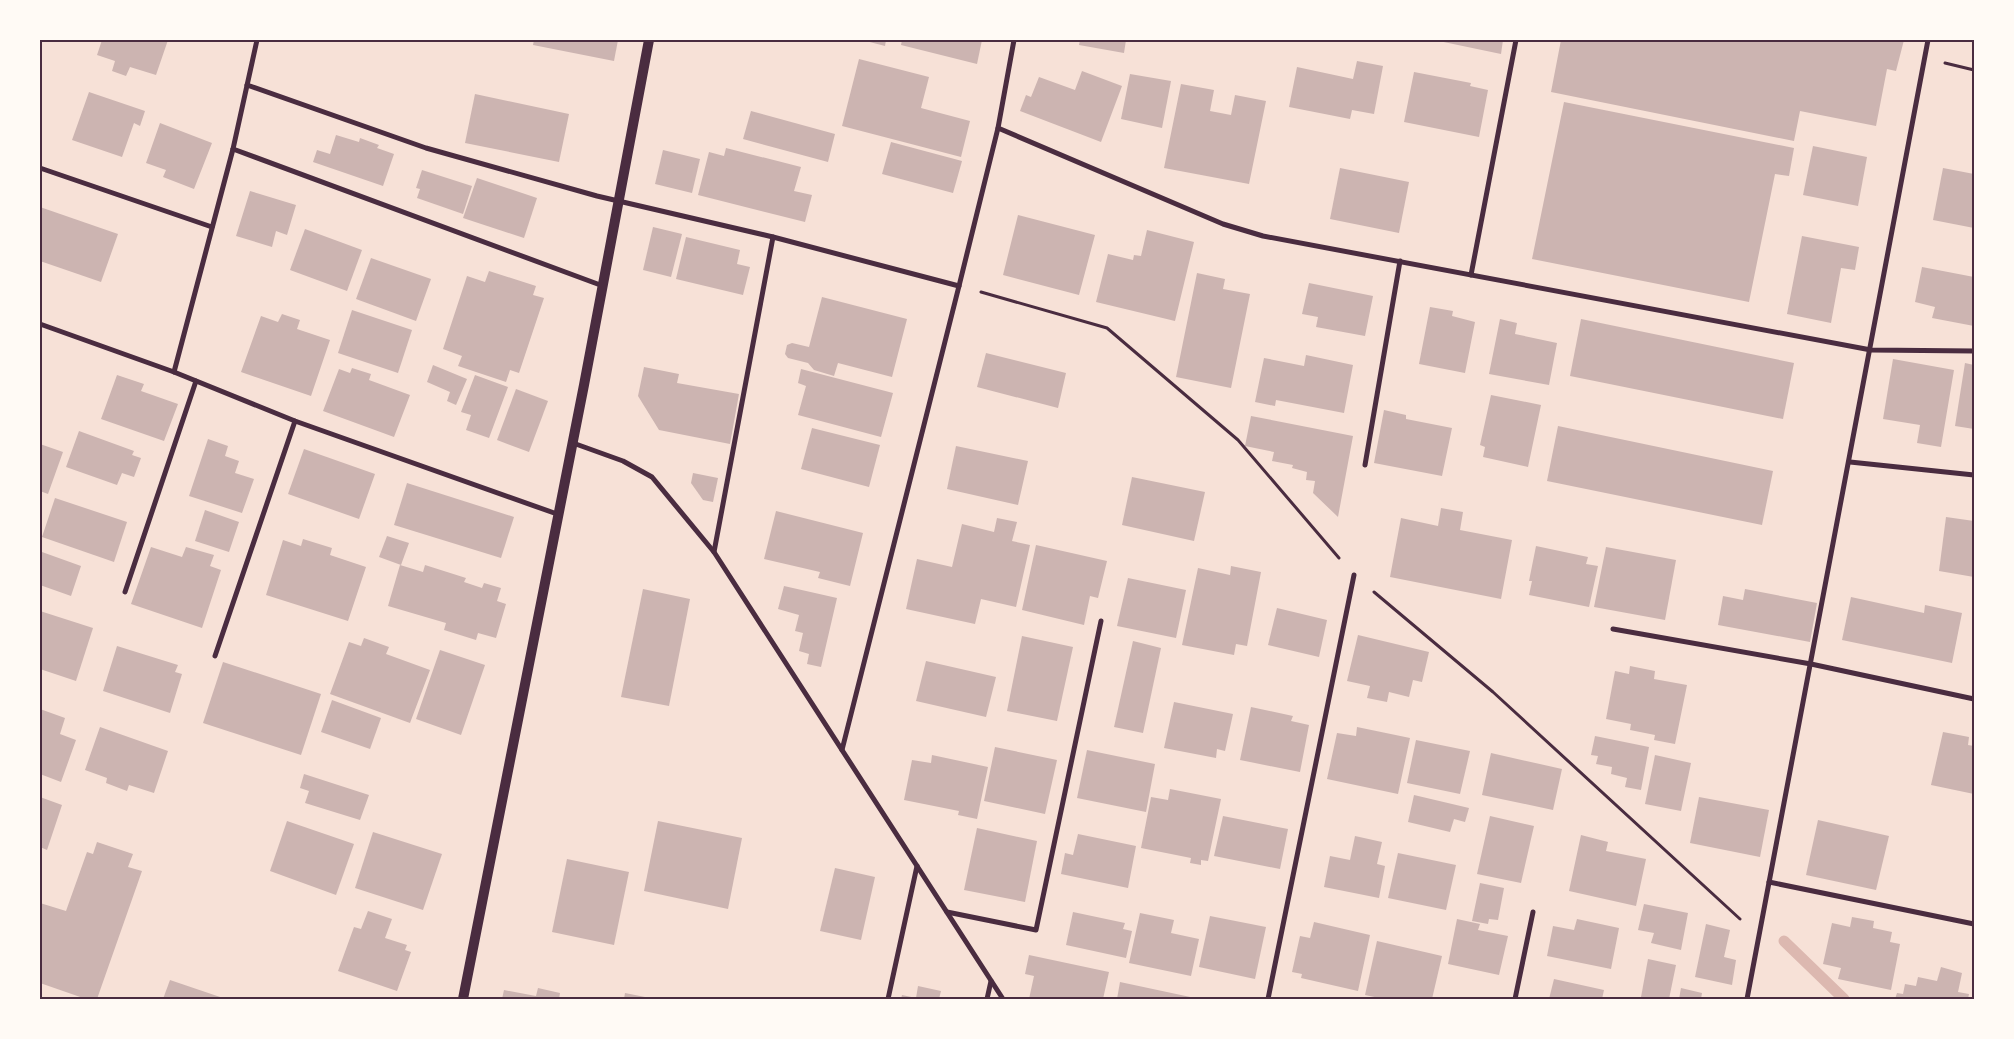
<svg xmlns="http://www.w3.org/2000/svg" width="2014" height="1039" font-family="'PT Serif',serif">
<rect width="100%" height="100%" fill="#f7e1d7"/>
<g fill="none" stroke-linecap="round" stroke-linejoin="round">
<path stroke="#dcb8b0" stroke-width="11" d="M1784,941L1844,999"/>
</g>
<g fill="#ccb4b1">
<path d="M102,40H168L156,75L130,67L126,76L112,71L115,61L97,55Z"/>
<path d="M534,40H618L614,61L533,45Z"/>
<path d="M862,40H886L885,46Z"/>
<path d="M902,40H982L977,64L901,45Z"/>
<path d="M1080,40H1126L1124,53L1079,45Z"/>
<path d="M1434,40H1503L1501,54Z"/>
<path d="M1561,40H1904L1896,71L1887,69L1876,126L1800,111L1794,141L1551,92Z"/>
<path d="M859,59L929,77L921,108L970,121L961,157L842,126Z"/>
<path d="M1357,61L1383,66L1374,114L1352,110L1350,119L1289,107L1297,67L1353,79Z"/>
<path d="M1082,71L1122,86L1101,142L1020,111L1026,95L1031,97L1039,77L1075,90Z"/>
<path d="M1414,72L1471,83L1470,86L1488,90L1479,137L1404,122Z"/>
<path d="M1130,74L1171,81L1162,128L1121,119Z"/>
<path d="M1181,84L1214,90L1210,111L1231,115L1235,95L1266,101L1249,184L1164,168Z"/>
<path d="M89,92L145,111L140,126L134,123L122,157L72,140Z"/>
<path d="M475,94L569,114L559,162L465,143Z"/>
<path d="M1564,102L1794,148L1789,176L1775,174L1749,302L1532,259Z"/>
<path d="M751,111L835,134L828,162L743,139Z"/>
<path d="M160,123L212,143L194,189L163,177L166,170L146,163Z"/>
<path d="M336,135L359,142L360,138L379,145L377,148L394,154L383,186L313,162L317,150L330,154Z"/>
<path d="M891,142L962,161L953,193L882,174Z"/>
<path d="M1813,146L1867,157L1858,206L1803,195Z"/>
<path d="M726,148L801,167L794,191L812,195L805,222L698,195L709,152L724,156Z"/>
<path d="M663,150L700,159L692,193L655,184Z"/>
<path d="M1340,168L1409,182L1399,233L1330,219Z"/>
<path d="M1943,168L1974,174V228L1933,220Z"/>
<path d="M422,170L472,186L463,214L417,198L420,189L416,188Z"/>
<path d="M477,178L537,198L524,238L463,218Z"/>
<path d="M250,191L296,205L287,235L276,231L272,247L236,236Z"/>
<path d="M40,207L118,234L101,282L40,261Z"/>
<path d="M1018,215L1095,235L1079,295L1003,275Z"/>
<path d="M653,227L682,234L671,277L643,270Z"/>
<path d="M305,229L362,250L347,291L290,270Z"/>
<path d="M1147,230L1194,242L1175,321L1096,302L1108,254L1133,260L1134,255L1141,256Z"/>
<path d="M1802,236L1859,247L1855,270L1841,268L1831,323L1787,314Z"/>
<path d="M686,237L740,250L737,264L750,267L743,295L676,279Z"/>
<path d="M371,258L431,279L416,321L356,299Z"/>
<path d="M1922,267L1974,277V326L1932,318L1935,307L1915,302Z"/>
<path d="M489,271L536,286L533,295L544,298L519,373L510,370L506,382L458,366L462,356L443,349L467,276L485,282Z"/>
<path d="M1197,273L1225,279L1223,289L1250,294L1231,388L1176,377Z"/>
<path d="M1309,283L1373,296L1365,336L1316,327L1318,317L1302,314Z"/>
<path d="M822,297L907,319L892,377L838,363L834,376L814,370L808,363L788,358L785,354L787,345L792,343L809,347Z"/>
<path d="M1430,307L1453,311L1452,316L1475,322L1465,373L1419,364Z"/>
<path d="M352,310L412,330L398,373L338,353Z"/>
<path d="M282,314L300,320L297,329L330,340L311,396L241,372L261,316L278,322Z"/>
<path d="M1500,319L1517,323L1515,334L1557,343L1549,385L1489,374Z"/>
<path d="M1581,319L1794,363L1783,419L1570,376Z"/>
<path d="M986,353L1066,373L1058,408L977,387Z"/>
<path d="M1306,355L1353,365L1344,413L1276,400L1275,406L1255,402L1264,358L1304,366Z"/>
<path d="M1893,359L1954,370L1941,447L1917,443L1920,425L1883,419Z"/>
<path d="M1965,363L1974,365V429L1955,426Z"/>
<path d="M433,365L467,379L456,405L447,401L450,392L427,382Z"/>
<path d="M644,367L679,374L677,383L739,394L730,444L659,430L638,396Z"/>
<path d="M352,368L371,374L369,380L410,395L394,437L323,411L339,369L350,373Z"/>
<path d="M801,369L893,393L881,437L798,415L806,386L798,383Z"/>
<path d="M117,375L144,384L141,391L178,404L164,441L101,419Z"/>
<path d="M475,375L508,387L489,438L466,430L471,415L461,412Z"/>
<path d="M516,389L548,401L529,452L497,440Z"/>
<path d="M1491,395L1541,405L1528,467L1483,457L1485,447L1480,445Z"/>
<path d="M1384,410L1406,415V419L1452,428L1442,476L1374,463Z"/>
<path d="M1251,416L1353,436L1338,517L1313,493L1315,481L1306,480L1307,472L1292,468L1293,465L1272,461L1274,452L1245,446Z"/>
<path d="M1558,426L1773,471L1762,525L1547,481Z"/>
<path d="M812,428L880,445L869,487L801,469Z"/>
<path d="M79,431L134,451L132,455L141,458L134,477L122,473L117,485L66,467Z"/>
<path d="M208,439L228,446L225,456L239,461L235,473L254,479L242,513L189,496Z"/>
<path d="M40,444L63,452L48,494L40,491Z"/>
<path d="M956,446L1028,461L1018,505L947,489Z"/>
<path d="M304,449L375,474L359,519L288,494Z"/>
<path d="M693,473L718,478L713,502L703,500L691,483Z"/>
<path d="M1132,477L1205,492L1194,541L1122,525Z"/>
<path d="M407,483L514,517L501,558L394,525Z"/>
<path d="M55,498L127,522L114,562L42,537Z"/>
<path d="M1441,508L1463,512L1460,530L1512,540L1501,599L1390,577L1401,518L1438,526Z"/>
<path d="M205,510L239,522L229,552L195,541Z"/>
<path d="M776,511L863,533L850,586L818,578L820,572L764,559Z"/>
<path d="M1946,517L1974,521V577L1939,571Z"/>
<path d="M997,518L1017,522L1012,541L1030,545L1016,607L981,599L975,624L906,609L917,559L952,567L962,524L994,532Z"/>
<path d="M387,536L409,543L401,565L379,557Z"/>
<path d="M303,539L332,548L330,555L366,567L348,621L266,595L283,540L301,546Z"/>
<path d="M1036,545L1107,561L1098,598L1090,596L1084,625L1022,610Z"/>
<path d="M1536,546L1588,557L1586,564L1598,566L1589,607L1529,595L1532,581H1529Z"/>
<path d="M151,547L182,557L186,547L214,555L210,566L221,570L202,628L131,604Z"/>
<path d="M1606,547L1676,560L1665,620L1594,607Z"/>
<path d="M42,552L81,566L71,596L40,585V558Z"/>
<path d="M400,565L423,572L425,565L466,578L464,582L482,588L484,583L501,588L497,601L506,604L496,638L478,633L476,640L444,630L446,623L388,606Z"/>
<path d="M1231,566L1261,572L1247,646L1236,644L1234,655L1182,645L1198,568L1230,575Z"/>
<path d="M1128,578L1186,590L1176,638L1117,626Z"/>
<path d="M784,586L837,598L821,667L807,664L809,654L799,651L803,633L795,631L799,615L778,609Z"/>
<path d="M643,589L690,599L669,706L621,697Z"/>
<path d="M1745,589L1817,603L1810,642L1718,625L1723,596L1743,600Z"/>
<path d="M1851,597L1924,613L1925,605L1962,613L1952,663L1842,640Z"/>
<path d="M1277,608L1327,620L1319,657L1268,645Z"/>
<path d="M40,611L93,628L76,681L40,669Z"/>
<path d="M1358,635L1429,652L1422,682L1413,680L1409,697L1389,692L1387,702L1367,698L1370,686L1347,681Z"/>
<path d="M1022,636L1073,647L1057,721L1007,711Z"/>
<path d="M364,638L389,647L386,654L430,670L410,723L330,694L349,642L361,646Z"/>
<path d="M1133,641L1161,648L1143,733L1114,727Z"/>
<path d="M117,646L178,665L175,672L182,674L170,713L103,691Z"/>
<path d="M440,650L485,665L461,735L416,719Z"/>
<path d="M926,661L996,677L986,717L916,701Z"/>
<path d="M223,662L321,694L301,755L203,723Z"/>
<path d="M1630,666L1655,671L1654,679L1687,685L1675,744L1654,740L1655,735L1630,730L1631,724L1606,719L1615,671L1629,674Z"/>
<path d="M332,700L381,718L370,749L321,732Z"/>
<path d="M1174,702L1233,714L1225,751L1217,749L1216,758L1164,748Z"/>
<path d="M1251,707L1293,716L1291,721L1309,725L1300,772L1240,760Z"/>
<path d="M40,709L65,718L60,734L76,740L61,782L40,774Z"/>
<path d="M100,727L168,751L154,793L129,785L127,791L106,783L107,778L85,770Z"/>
<path d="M1357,727L1410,738L1398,794L1327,779L1337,733L1356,736Z"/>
<path d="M1943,732L1969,737L1968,745L1974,746V794L1931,785Z"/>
<path d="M1595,736L1649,747L1641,790L1625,787L1627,778L1611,774L1612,767L1596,764L1598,756L1591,755Z"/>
<path d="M1416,740L1470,751L1460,794L1407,783Z"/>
<path d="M995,747L1057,760L1045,814L984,801Z"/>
<path d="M1087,750L1155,764L1146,812L1077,798Z"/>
<path d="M1491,753L1562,769L1553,810L1482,795Z"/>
<path d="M932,755L988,767L977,819L958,815L959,811L904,800L912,760L931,763Z"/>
<path d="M1655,755L1691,763L1681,811L1645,804Z"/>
<path d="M304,774L369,795L360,820L305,803L309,791L300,788Z"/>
<path d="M1170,789L1221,799L1208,861L1201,860V865L1190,863L1191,858L1141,848L1151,797L1168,800Z"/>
<path d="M1414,795L1469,808L1465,822L1454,819L1450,832L1408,822Z"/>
<path d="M40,797L62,805L47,850L40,847Z"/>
<path d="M1699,797L1769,810L1760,857L1690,843Z"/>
<path d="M1223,816L1288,829L1280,869L1214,856Z"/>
<path d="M1490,816L1534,826L1521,883L1477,874Z"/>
<path d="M1818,820L1889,836L1876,890L1806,875Z"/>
<path d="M287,821L354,844L336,895L270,871Z"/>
<path d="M658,821L742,838L728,909L644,891Z"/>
<path d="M977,828L1037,841L1025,902L964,890Z"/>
<path d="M373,832L442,854L423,910L355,888Z"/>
<path d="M1078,834L1136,846L1128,888L1061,874L1065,853L1073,855Z"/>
<path d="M1581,835L1608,842L1606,851L1646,859L1636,906L1569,891Z"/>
<path d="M1355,836L1382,842L1377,864L1385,866L1379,898L1324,887L1330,856L1350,860Z"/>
<path d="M97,842L133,854L128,867L142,871L97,999H86L40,983V903L66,911L87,852L93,854Z"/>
<path d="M1398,853L1456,865L1446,910L1388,898Z"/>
<path d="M567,859L629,872L614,945L552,932Z"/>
<path d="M835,868L875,877L861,940L820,931Z"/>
<path d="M1480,883L1504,888L1498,920L1489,919L1488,924L1472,921Z"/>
<path d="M1644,904L1688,913L1681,950L1651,943L1654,933L1638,930Z"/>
<path d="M368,911L392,919L385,938L407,945L405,950L411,952L397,991L338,971L354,927L361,929Z"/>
<path d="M1073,912L1125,923L1123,929L1132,931L1126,958L1066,945Z"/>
<path d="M1140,913L1174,920L1171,933L1199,939L1191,976L1129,963Z"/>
<path d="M1210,916L1266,927L1255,979L1199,967Z"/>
<path d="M1852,917L1874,921L1873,928L1892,932L1890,942L1900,944L1891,990L1838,979L1841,968L1823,964L1832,923L1850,927Z"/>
<path d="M1457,919L1480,924L1478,930L1508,936L1499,975L1448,964Z"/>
<path d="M1577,919L1619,928L1611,969L1547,956L1553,926L1574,930Z"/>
<path d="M1314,922L1370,935L1358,991L1301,978L1302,974L1292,972L1300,936L1310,938Z"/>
<path d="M1706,924L1730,930L1724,957L1736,960L1732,985L1695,977Z"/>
<path d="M1377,941L1442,956L1432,999H1384L1365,995Z"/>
<path d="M1029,955L1109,972L1103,999H1029L1034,976L1025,974Z"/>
<path d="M1648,959L1676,965L1669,999H1646L1641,997Z"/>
<path d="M1941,967L1962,973L1958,992L1969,994L1968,999H1895L1897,993L1903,994L1905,984L1916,986L1918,977L1937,981Z"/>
<path d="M1554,979L1604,990L1602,999H1549Z"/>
<path d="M170,980L226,999H163Z"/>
<path d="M1120,982L1195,998V999H1117Z"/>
<path d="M918,986L941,991L939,999H901L902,995L916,998Z"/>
<path d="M538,988L560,993L559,999H502L504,990L536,996Z"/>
<path d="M1681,988L1702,993L1701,999H1679Z"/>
<path d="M625,993L650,998V999H624Z"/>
</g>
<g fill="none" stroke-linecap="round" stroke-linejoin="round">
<g stroke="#4a2c40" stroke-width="3">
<path d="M1945,63L1974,70"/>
<path d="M981,292L1107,328L1238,440L1339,558"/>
<path d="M1374,592L1493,692L1740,919"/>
</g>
<g stroke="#4a2c40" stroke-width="5">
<path d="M247,85L426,148L597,196L773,237L959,286"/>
<path d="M998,128L1223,224L1263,236L1871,350L1974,351"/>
<path d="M233,149L603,286"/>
<path d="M40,168L212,227"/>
<path d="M1471,275L1516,40"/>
<path d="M40,324L174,372L295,421L557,514"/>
<path d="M174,372L233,149L257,40"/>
<path d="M573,443L623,461L652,477L714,552L1003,999"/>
<path d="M1850,462L1974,475"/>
<path d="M1365,465L1400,261"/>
<path d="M714,552L773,237"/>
<path d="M125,592L196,381"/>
<path d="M1613,629L1811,664L1974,699"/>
<path d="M215,656L295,421"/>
<path d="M842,750L959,286L998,128L1014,40"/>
<path d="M1769,882L1974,924"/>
<path d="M947,912L1036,930L1101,621"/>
<path d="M888,999L917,866"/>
<path d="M987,999L991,981"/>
<path d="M1268,999L1354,575"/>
<path d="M1515,999L1533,912"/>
<path d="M1747,999L1928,40"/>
</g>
<path stroke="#4a2c40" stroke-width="10" d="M463,999L584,385L649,40"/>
</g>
<rect width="2014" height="1039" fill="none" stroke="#fffaf5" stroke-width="82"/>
<rect x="41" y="41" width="1932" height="957" fill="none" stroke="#4a2c40" stroke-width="2"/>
</svg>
